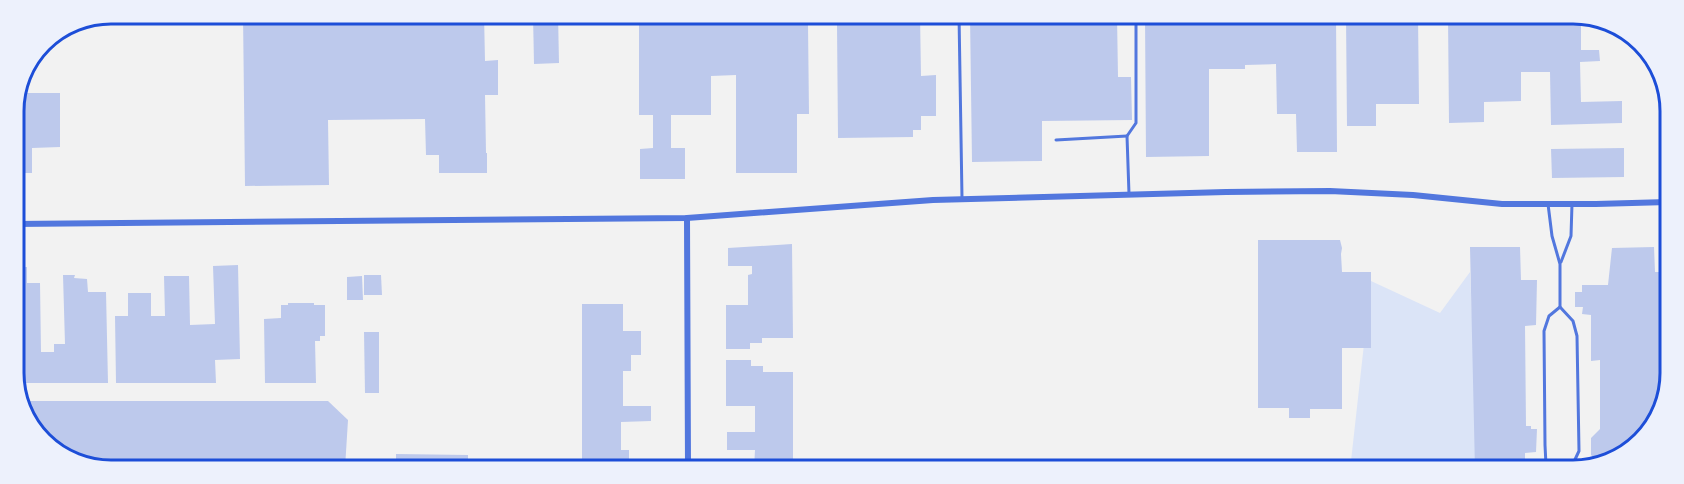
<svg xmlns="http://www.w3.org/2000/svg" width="1684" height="484" font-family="'Titillium Web',sans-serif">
<rect width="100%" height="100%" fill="#f2f2f2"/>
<path fill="#dbe4f7" d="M1470,272L1479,470H1350L1371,281L1440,313Z"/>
<g fill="#bdc9ec">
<path d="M243,14H484L485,61L498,60V95H485L486,153H487V173H439V155H426L425,119L328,120L329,185L245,186Z"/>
<path d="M533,14H558L559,63L534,64Z"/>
<path d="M639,15H920L921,76L936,75V116H921V130H913V137L838,138L837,25H808L809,114H797V173H736V75L711,76V115H671V148H685V179H640V149L653,148V115H639Z"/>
<path d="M970,15L1117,16L1118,77H1131L1132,120L1042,121V161L972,162Z"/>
<path d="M1145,16H1336L1337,152H1297L1296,114H1277L1276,64L1245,65V69H1209V156L1146,157Z"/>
<path d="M1346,16H1418L1419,104H1376V126H1347Z"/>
<path d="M1448,16L1598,17L1609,24H1581V50H1599L1600,61L1580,62L1581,102L1622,101V123L1551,125L1550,72H1521V101L1484,102V122L1449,123Z"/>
<path d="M19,93H60V147L32,148V173H14V105Z"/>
<path d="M1624,148V177L1552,178L1551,149Z"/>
<path d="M1258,240H1340L1342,248L1341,254L1342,272H1371V348H1342V409H1310V418H1289V408H1258Z"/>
<path d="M792,244L793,338H762V343H750V349H726V305H748V275L752,274V266H728V248Z"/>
<path d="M1470,247H1520L1521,280H1537L1536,325L1525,326L1526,426H1531V429H1537L1536,452L1525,453V470H1475Z"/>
<path d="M1654,247L1655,272H1668L1667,397L1655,409V418L1653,421L1619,454L1598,462L1591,455V438L1600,429V360L1591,361V315L1582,314L1583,307H1575V292H1582V285H1608L1612,248Z"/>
<path d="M238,265L240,359L215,360L216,383H116L115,316H128V293H151V316H165L164,276H189L190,325L215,324L213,266Z"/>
<path d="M15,267H27V283H40L41,352H54V344H65L63,275H75L74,278L87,279L88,292H106L108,383H15Z"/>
<path d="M364,275H381L382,295H364Z"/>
<path d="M362,276L363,300H347V277Z"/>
<path d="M288,303H314V305H325V336H320V341H315L316,383H265L264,319L281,318V305H288Z"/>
<path d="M582,304H623V331H641V355H631V371H623V406H651V421L621,422V450H629V468H582Z"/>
<path d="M364,332H379V393H365Z"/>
<path d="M726,360H751V366H763V372H793V469H754L755,450H727V432H755V406H726Z"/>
<path d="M20,401H328L348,420L345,468L86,467L42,442Z"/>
<path d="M396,454L468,455V468H396Z"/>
</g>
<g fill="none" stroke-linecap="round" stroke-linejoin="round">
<g stroke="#5277de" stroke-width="3">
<path d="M959,15L962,198"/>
<path d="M1056,140L1127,136"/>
<path d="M1129,194L1127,136L1136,123V16"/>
<path d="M1548,204L1552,236L1560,264V307L1573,321L1577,336L1579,451L1572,466L1568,470"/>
<path d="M1561,262L1571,236L1572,204"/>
<path d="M1551,470L1546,465L1545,445L1544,331L1549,316L1560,307"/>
</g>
<g stroke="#5277de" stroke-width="6">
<path d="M1663,80L1665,202"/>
<path d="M687,218L688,468"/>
<path d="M14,224L687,218L933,200L1226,192L1330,191L1413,195L1502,204H1596L1668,202"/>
</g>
</g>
<path d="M0 0H1684V484H0ZM111 24H1573A87 87 0 0 1 1660 111V373A87 87 0 0 1 1573 460H111A87 87 0 0 1 24 373V111A87 87 0 0 1 111 24Z" fill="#edf1fc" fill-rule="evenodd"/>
<path fill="none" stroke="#1d4ed8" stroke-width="3" d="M111 24H1573A87 87 0 0 1 1660 111V373A87 87 0 0 1 1573 460H111A87 87 0 0 1 24 373V111A87 87 0 0 1 111 24Z"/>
</svg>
